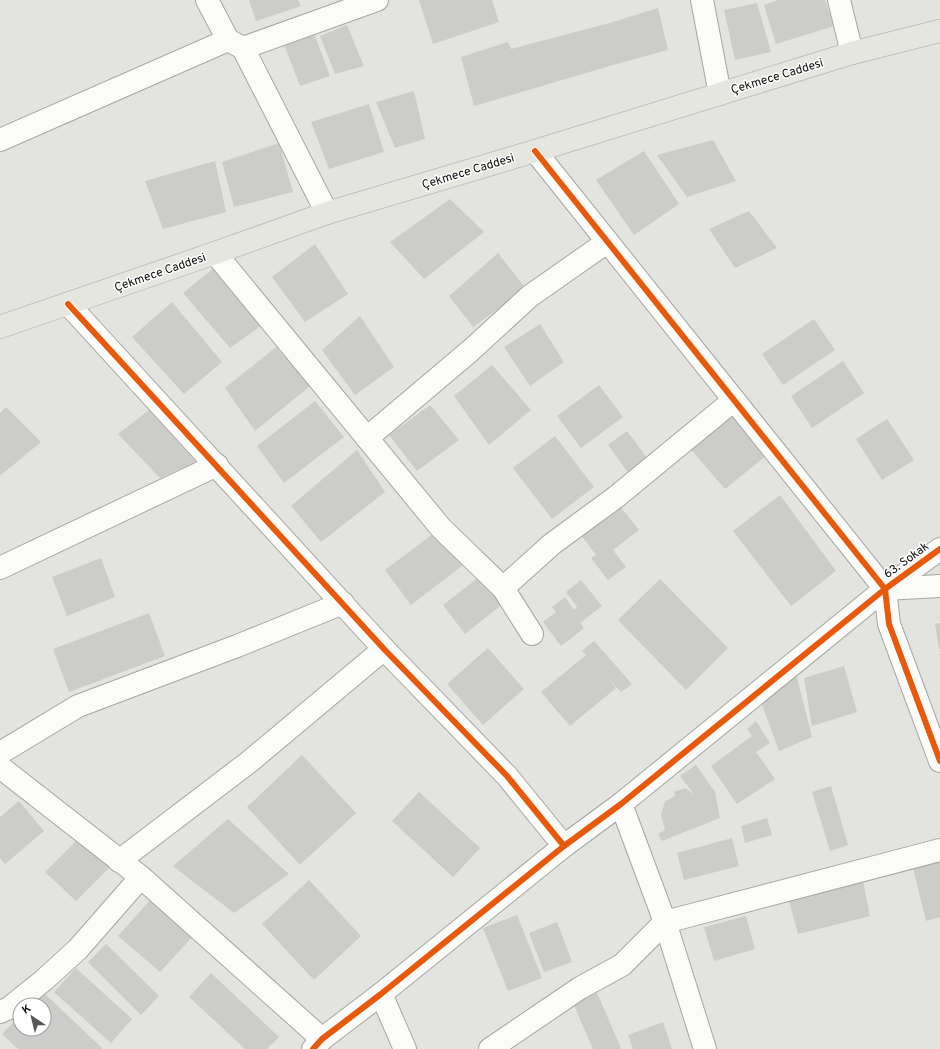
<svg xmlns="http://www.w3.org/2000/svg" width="940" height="1049" font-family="Overpass,sans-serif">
<rect width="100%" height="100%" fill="#e3e4e0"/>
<g fill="#ccccca">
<path d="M249,0H298L301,6L256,21Z"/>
<path d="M419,0H492L499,22L433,44Z"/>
<path d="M778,0H825L834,26L776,44L764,5Z"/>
<path d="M757,3L771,52L735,60L724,10Z"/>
<path d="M658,8L668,50L620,63L474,106L461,57L508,42L511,49L613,22Z"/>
<path d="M347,25L364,66L335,74L320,36Z"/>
<path d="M314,33L330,76L300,86L284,45Z"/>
<path d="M414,91L425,139L395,148L376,102Z"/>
<path d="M369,104L384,152L329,169L311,122Z"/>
<path d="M713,140L736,181L687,197L657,155Z"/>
<path d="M279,143L293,192L234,207L222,162Z"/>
<path d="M644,151L679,204L634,235L596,180Z"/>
<path d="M215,161L226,212L163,229L145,181Z"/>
<path d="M450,199L484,232L424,279L390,242Z"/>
<path d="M749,211L777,248L735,268L709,229Z"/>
<path d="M315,244L348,294L305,322L272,277Z"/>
<path d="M498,253L526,289L473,327L449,296Z"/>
<path d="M215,267L265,323L230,348L183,293Z"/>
<path d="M172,302L222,362L184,394L132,337Z"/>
<path d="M360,316L394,367L355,395L322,350Z"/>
<path d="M814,319L835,350L783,385L762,354Z"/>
<path d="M540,324L564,362L530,386L504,347Z"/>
<path d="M276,347L310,386L255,431L225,388Z"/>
<path d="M843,361L864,393L812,428L791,396Z"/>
<path d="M492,365L531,410L489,445L454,396Z"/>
<path d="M599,385L623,417L581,448L557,416Z"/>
<path d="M315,401L344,437L284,483L257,446Z"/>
<path d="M430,405L459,440L417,471L389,435Z"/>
<path d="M6,407L41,442L1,475L0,474V413Z"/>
<path d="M149,410L196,462L160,478L118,434Z"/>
<path d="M728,411L767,455L725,489L688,446Z"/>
<path d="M887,419L914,460L882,480L856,439Z"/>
<path d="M627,431L648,459L629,474L608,445Z"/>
<path d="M555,436L594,487L552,519L513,468Z"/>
<path d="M357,450L385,492L321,542L291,506Z"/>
<path d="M780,495L836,571L791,606L733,531Z"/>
<path d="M618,504L639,530L613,550L626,567L608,580L591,558L596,555L580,534Z"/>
<path d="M441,528L467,562L411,605L385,570Z"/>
<path d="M101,558L115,597L67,616L52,577Z"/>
<path d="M483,574L505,602L465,634L443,605Z"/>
<path d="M660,579L728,648L686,690L618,620Z"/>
<path d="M581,580L602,606L580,623L584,628L561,646L543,622L556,612L552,607L565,597L574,610L577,607L566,592Z"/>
<path d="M149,613L165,656L69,692L53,649Z"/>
<path d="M940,623V649H939L935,624Z"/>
<path d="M594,641L632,684L621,692L605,675L616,688L570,726L541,692L586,655L582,651Z"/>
<path d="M488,648L524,689L483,725L447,684Z"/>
<path d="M844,666L857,712L812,726L804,678Z"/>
<path d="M796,674L812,737L779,751L760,699Z"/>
<path d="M756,721L770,743L756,752L775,779L737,804L711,766L752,736L747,729Z"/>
<path d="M302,755L356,813L300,865L247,807Z"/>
<path d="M696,765L715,792L720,818L662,841L658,834L665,830L661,815L665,801L675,796L674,792L685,788L694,794L680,776Z"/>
<path d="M831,786L848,845L830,851L812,792Z"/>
<path d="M419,792L480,848L453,877L392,821Z"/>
<path d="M19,801L44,831L5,864L0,858V817Z"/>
<path d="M767,818L772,835L745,843L741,826Z"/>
<path d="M228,819L289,874L234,913L173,866Z"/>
<path d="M82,835L113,864L76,901L45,872Z"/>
<path d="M732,838L739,866L684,880L677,853Z"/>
<path d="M940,857V917L926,921L912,864Z"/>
<path d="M861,871L870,916L798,934L786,890Z"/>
<path d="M309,880L361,936L314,980L262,924Z"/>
<path d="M152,898L196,933L160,972L118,936Z"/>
<path d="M517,915L542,978L508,991L483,928Z"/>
<path d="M746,916L755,949L714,961L704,927Z"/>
<path d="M557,922L572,962L544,972L529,933Z"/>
<path d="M106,944L159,996L141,1015L88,962Z"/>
<path d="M76,968L132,1019L111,1043L54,992Z"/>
<path d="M211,973L279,1037L267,1049H245L189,997Z"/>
<path d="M44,993L103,1049H18L2,1034L20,1016V1029H44V1005H31Z"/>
<path d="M597,993L621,1048L620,1049H593L573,1003Z"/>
<path d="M663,1022L672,1049H633L628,1035Z"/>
</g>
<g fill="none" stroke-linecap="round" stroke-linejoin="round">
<g stroke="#a5a6a3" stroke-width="24">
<g id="minor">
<path d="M207,0L228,40L243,48L327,213"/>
<path d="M702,0L720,94"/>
<path d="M839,0L852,53"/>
<path d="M243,48L377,0"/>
<path d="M0,140L228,40"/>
<path d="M535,151L885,589L889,624L940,761"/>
<path d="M215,253L441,528L503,588L532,634"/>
<path d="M68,304L384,649L507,776L564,846"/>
<path d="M367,438L470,351L530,296L607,242"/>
<path d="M0,568L217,465"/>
<path d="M503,588L552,544L616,497L734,400"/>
<path d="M885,589L940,586"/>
<path d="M0,753L78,706L237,646L343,603"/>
<path d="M0,767L141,877L322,1039"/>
<path d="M621,804L665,922L705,1049"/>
<path d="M119,861L249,762L384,649"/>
<path d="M381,994L405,1049"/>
<path d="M0,1012L9,1008L44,980L78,949L141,877"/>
<path d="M313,1049L322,1039L381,994L564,846L621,804L885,589L940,549"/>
<path d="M490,1049L580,988L622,965L665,922L940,850"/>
</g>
</g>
<g stroke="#bfc0be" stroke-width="24">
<path id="major" d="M0,327L215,253L327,213L535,151L852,53L940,31"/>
</g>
<use href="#minor" stroke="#fbfbfa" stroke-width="22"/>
<use href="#major" stroke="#e6e6e0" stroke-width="22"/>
<g stroke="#fff" stroke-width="8">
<g id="cycleway">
<path d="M535,151L885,589L889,624L940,761"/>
<path d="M68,304L384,649L507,776L564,846"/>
<path d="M313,1049L322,1039L381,994L564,846L621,804L885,589L940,549"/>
</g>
</g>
<use href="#cycleway" stroke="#e8590c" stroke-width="6"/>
</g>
<g text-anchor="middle" stroke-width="3" stroke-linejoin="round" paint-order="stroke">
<g font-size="12" fill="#0c0c0b" stroke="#fff">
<text transform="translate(777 76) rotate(-17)" y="4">Çekmece Caddesi</text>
<text transform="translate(468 171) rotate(-17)" y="4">Çekmece Caddesi</text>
<text transform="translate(160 272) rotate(-19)" y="4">Çekmece Caddesi</text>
<text transform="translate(906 560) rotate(-36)" y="4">63. Sokak</text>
</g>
</g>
<g transform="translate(32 1017) rotate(325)"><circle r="19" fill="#ffffff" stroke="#9e9e9d"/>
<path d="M0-3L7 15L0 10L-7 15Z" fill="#575856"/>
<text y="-6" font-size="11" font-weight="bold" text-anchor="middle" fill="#0c0c0b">K</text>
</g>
</svg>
